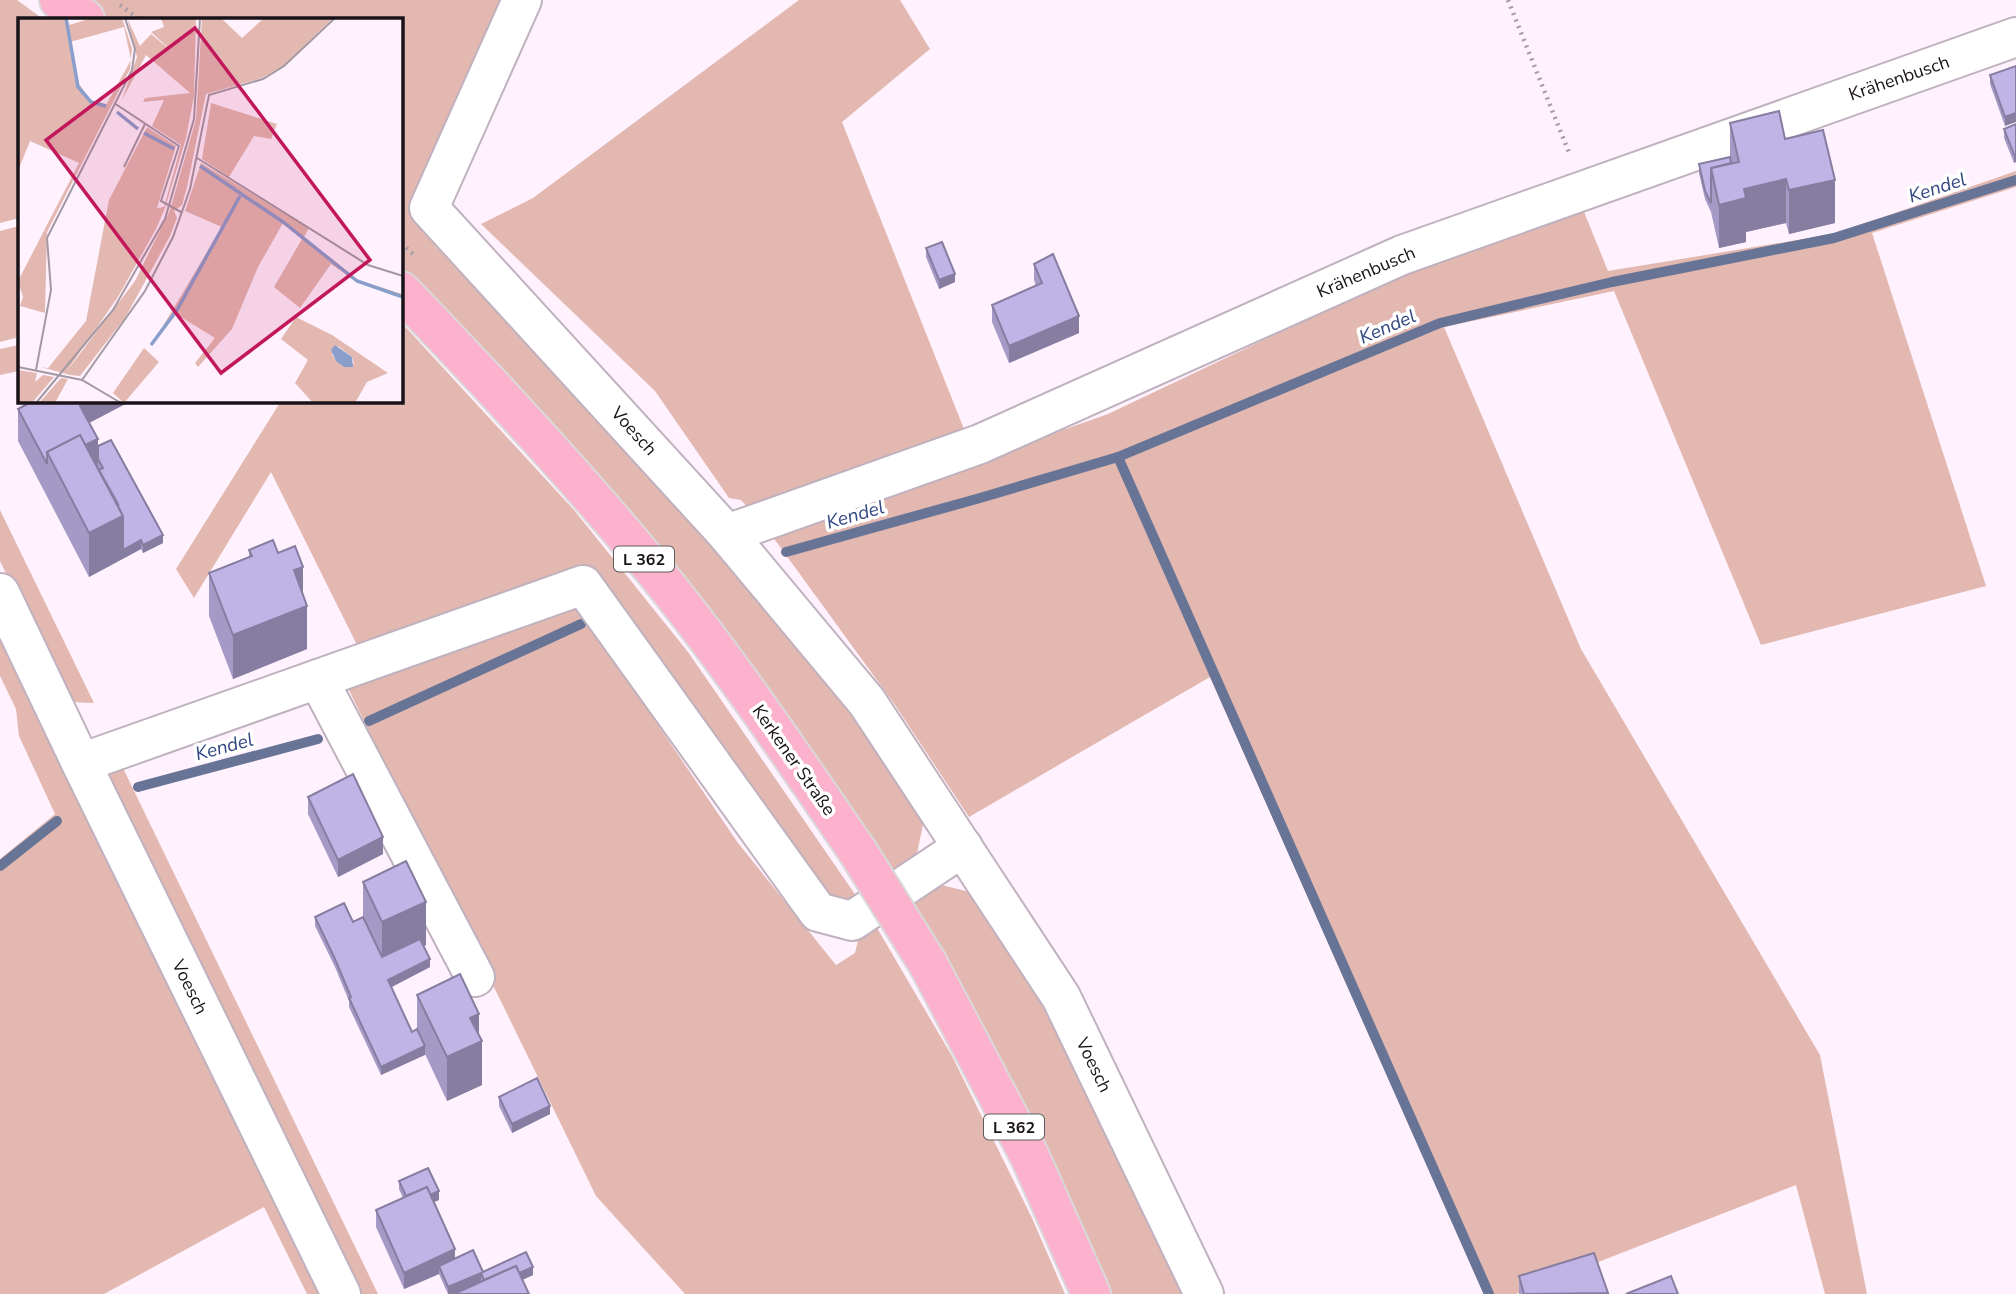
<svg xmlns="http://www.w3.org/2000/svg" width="2016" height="1294" font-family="'Nunito Sans',sans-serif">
<rect width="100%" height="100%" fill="#fff2fe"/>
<g fill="#e2b8b0">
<path d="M0,0H17L43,19H19V218L0,223Z"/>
<path d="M81,0H506L478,77L409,213L436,247L520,328L654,470L849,708L925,815L915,863L925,881L974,893L1046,1010L1188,1294H1107L984,1039L507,375L401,270V19H105Z"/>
<path d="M799,0H900L930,49L842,122L966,434L751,511L741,500L729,498L655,391L481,224L533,198Z"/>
<path d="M2016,171V187L1872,233L1986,586L1761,645L1614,291L1444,327L1581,649L1820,1055L1867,1294H1825L1796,1185L1516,1294H1484L1210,677L969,817L895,705L770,533L1108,414L1415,268L1582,207L1608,271L1834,234Z"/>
<path d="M19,226V337L0,342V231Z"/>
<path d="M401,322L574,510L688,652L870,916L952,1056L1032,1218L1065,1294H685L596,1196L345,682L571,602L586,619L738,843L836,965L855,953L863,920L817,894L628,612L588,569L359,649L271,472L194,598L176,569L281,401H401Z"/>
<path d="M19,345V371L0,375V349Z"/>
<path d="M0,510L94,703L69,702L0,561Z"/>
<path d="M0,631L324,1294H307L264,1207L104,1294H0V859L55,814L19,736L16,709L0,676Z"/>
<path d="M120,762L378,1294H358L104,782Z"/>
</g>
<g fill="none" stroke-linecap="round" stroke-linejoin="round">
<g stroke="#687496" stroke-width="10">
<path d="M1118,457L1489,1294"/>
<path d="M786,552L980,498L1118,457L1440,323L1612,282L1834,238L2016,180"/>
<path d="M369,721L581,624"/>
<path d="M138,787L318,739"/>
<path d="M0,866L57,821"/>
</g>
<g stroke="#c0b1bf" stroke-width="42">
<g id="minor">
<path d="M522,0L429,208L727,534L867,702L1061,997L1204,1294"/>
<path d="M727,534L980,444L1402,255L2016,37"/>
<path d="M0,593L81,763L341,1294"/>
<path d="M318,679L475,977"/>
<path d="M81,763L583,585L818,912L852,921L963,847"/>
</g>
</g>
<g stroke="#dad9da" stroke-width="42">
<g id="major">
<path d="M59,0L85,19"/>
<path d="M401,291C488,381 573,472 653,569C727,659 792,756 858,852"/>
<path d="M928,964L1030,1157L1091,1294"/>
</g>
</g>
<g stroke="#a79ca6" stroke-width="4.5" stroke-dasharray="2 5" stroke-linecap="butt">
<path d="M1508,0L1570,155"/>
<path d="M120,5L139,19"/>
<path d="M401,243L413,254"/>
</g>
<use href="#minor" stroke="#fff" stroke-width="38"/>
<use href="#major" stroke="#fcb2cd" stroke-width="38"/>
<g stroke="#dad9da" stroke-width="42" stroke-linecap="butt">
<path id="major-bridge" d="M858,852L928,964"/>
</g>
<use href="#major-bridge" stroke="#fcb2cd" stroke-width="38"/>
</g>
<g fill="#a59ac5">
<path d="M2016,66L2005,126L1990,84V75Z"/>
<path d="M1730,123L1785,139L1835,223L1789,234L1786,223L1746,232V242L1719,248L1711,212L1705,199L1699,173V164L1730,157Z"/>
<path d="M2016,124L2014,163L2004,138V129Z"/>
<path d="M926,248L955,282L939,289L926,257Z"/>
<path d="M1034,264L1079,333L1009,363L992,322V305L1036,286L1034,280Z"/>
<path d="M131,401L89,423L98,446L163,543L143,553L141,549L89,577L18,441V409Z"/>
<path d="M249,550L303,596L307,649L233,679L209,616V573L249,557Z"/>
<path d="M308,797L383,854L338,877L308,814Z"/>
<path d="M363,882L426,945L424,946L430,967L391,987L412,1032L417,1030V995L479,1037L482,1085L447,1101L425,1054L381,1075L349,1007V1001L335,967L315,926V917L353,922L363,917Z"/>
<path d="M499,1097L550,1114L512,1133L499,1106Z"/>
<path d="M399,1181L439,1200L433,1202L455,1258L483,1272L533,1275L522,1280L481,1282L452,1294H448L439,1274L404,1289L376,1227V1210L403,1198L399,1189Z"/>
<path d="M1519,1276L1608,1294H1519Z"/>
</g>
<g fill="#867da0">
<path d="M2016,113V122L2005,126V117Z"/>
<path d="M2014,154H2016V162L2014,163Z"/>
<path d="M1786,179V223L1746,232V242L1719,248V205L1744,189Z"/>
<path d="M1835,180V223L1789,234V190Z"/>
<path d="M955,274V282L939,289V280Z"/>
<path d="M1079,316V333L1009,363V346Z"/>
<path d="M83,401H131L87,424L80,406Z"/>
<path d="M98,439V471L52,462Z"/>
<path d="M123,516L141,540V549L89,577V533Z"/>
<path d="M163,535V543L143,553V545Z"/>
<path d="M303,567V607L307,606V649L233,679V635L294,570Z"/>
<path d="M383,837V854L338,877V860Z"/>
<path d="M426,902V945L382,966V922Z"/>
<path d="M430,959V967L388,989V980Z"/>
<path d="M479,1014V1042L482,1041V1085L447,1101V1057L470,1018Z"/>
<path d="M425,1046V1055L381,1075V1067Z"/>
<path d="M550,1106V1114L512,1133V1124Z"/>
<path d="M439,1191V1200L409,1212V1203Z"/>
<path d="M455,1249V1266H439V1274L404,1289V1273Z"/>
<path d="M533,1267V1275L492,1294L487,1287Z"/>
<path d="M481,1273V1282L452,1294H448V1287Z"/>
</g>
<g fill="#c0b3e5" stroke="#867da0" stroke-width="2">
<path d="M2016,66V113L2005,117L1990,75Z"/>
<path d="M1779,111L1785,139L1823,130L1835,180L1789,190L1786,179L1744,189L1746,198L1719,205L1711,168L1739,162L1730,123Z"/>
<path d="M2016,124V154H2014L2004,129Z"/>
<path d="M1730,157L1731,163L1711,168V203L1705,191L1699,164Z"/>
<path d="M942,242L955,274L939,280L926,248Z"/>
<path d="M1053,254L1079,316L1009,346L992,305L1042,283L1034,264Z"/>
<path d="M33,401H86L87,403L80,406L98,439L85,445L80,435L47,452V464L18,409Z"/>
<path d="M80,435L123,516L89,533L47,452Z"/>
<path d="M111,440L163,535L143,545L141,540L123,550V516L117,504H118L99,470L103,468L98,459V446Z"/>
<path d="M273,540L278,553L295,546L303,567L294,570L307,606L233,635L209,573L252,556L249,550Z"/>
<path d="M353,774L383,837L338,860L308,797Z"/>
<path d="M406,861L426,902L382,922L363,882Z"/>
<path d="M344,903L353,922L363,917L382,957L420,939L430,959L388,980L412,1032L417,1029L425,1046L381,1067L349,998L351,997L335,959L315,917Z"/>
<path d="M460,974L479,1014L470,1018L482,1041L447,1057L417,995Z"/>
<path d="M537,1078L550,1106L512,1124L499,1097Z"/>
<path d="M428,1168L439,1191L430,1195L427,1187L406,1196L399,1181Z"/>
<path d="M427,1187L455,1249L404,1273L376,1210Z"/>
<path d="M473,1250L483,1272L526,1252L533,1267L519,1273L516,1266L484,1280L481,1273L448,1287L439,1266Z"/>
<path d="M1594,1253L1608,1293L1524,1294L1519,1276Z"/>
<path d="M516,1266L529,1294H454Z"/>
<path d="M1671,1276L1678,1294H1626Z"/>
</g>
<g text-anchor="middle" stroke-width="7" stroke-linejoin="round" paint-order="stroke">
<g fill="#fff" stroke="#5e5a5e" stroke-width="2">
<rect x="614" y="546.5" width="60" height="25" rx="5"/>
<rect x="984" y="1114.5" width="60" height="25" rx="5"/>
</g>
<g font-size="16" font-weight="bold" fill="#191319">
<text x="644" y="565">L 362</text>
<text x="1014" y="1133">L 362</text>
</g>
<g font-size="18" fill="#191319" stroke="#fff">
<text transform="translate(1899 78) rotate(-19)" y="6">Krähenbusch</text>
<text transform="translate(1366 272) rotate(-23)" y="6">Krähenbusch</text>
<text transform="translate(634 431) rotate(48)" y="6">Voesch</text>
<text transform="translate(794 760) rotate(55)" y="6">Kerkener Straße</text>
<text transform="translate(190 987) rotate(64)" y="6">Voesch</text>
<text transform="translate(1094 1065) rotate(64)" y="6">Voesch</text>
</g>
<g font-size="19" font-style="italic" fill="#314882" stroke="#fff">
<text transform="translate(1937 187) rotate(-18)" y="7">Kendel</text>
<text transform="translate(1387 326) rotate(-23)" y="7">Kendel</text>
<text transform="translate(855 514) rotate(-16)" y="7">Kendel</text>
<text transform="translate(224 746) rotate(-15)" y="7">Kendel</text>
</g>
</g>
<g transform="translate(18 18)">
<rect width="385" height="385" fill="#fff2fe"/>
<path d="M0,0H49L51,7L74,0H104L114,30L112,51L29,214L27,295L2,288L5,279L0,263L61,145L12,123L0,153ZM106,9L113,42L88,87L73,83L57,60L52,24ZM109,0L122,28L133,16L156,35L133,14L146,9L143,0H178L176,78L168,120L147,190L138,211L100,279L48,354L117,263L152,192L178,101L184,0H203L224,20L246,0H315L265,48L244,60L188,76L169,169L164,187L156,193L159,200L152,218L107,300L62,358L52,357L23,349L30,350L68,303L91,182L129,109L158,128L139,190L146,189L161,135L163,127L134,108L146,82L125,84L127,80L172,75L128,37L104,82L119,39ZM193,85L259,106L253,121L236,118L211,159L184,141ZM183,145L291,210L286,219L340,262L384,276L385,280L338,263L313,246L282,290L256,269L284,221L265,205L240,249L214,311L180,349L177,345L197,320L158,296L133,328L204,209L167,193ZM278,299L314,317L370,355L349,364L337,385H295L277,365L290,342L263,321ZM320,328L334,339L336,346L318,343L314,336ZM126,330L141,344L106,385L95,375ZM0,352L19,355L17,364L25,357L36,359L14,385H0ZM43,360L50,361L37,385H21Z" fill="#e2b8b0" fill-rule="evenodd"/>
<path d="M317,327L334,339L335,349H326L318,343L313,332Z" fill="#8a9ecb"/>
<path fill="none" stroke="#8a9ecb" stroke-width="3.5" d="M48,0L60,69L73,84L88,88M99,94L120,111M126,115L156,131M182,148L265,204L339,263L385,279M133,327L159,292L222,178"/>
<path fill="none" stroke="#a399a2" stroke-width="2" d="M96,85L161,128L143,183L163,194M179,140L350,247L385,258M106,149L127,106M0,349L64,362L103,385M18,352L33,272L29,220L114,52L117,31L107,0M64,362L127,273L155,219L172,171L191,77L245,61L266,48L317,0M18,385L95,292L147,201L176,101L182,0"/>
<path fill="#c2185b" fill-opacity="0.15" stroke="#c2185b" stroke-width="3.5" d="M177,10L352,242L203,355L28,122Z"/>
<rect width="385" height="385" fill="none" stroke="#191319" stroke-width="3.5"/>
</g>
</svg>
